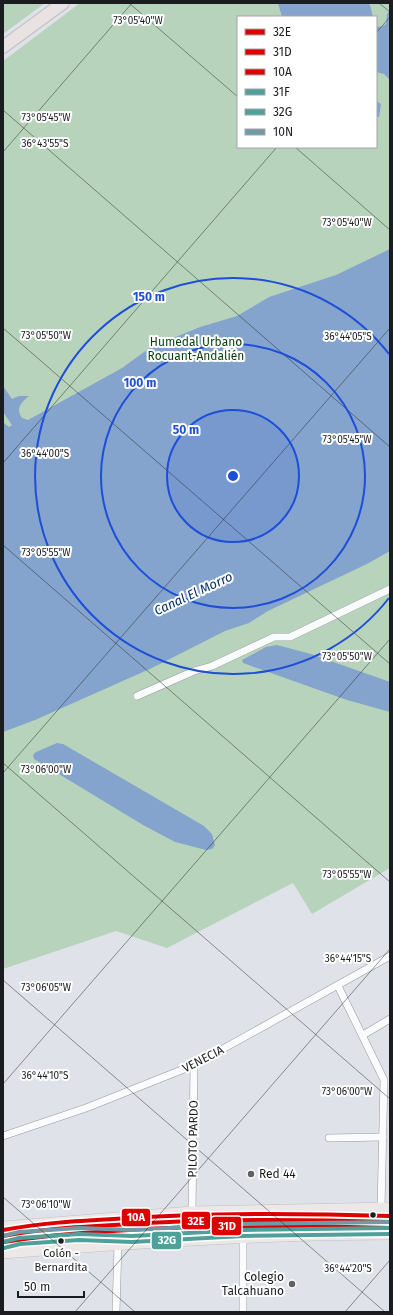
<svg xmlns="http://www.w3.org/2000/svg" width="393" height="1315" font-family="'Fira Sans',sans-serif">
<rect width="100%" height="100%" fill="#dfe2e8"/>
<g fill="#b8d3bb" fill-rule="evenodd">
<path d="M3,3H45L3,34Z"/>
<path d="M80,3H390V868L312,914L293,883L167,948L116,931L3,969V61ZM238,17H376V147H238Z"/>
</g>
<g fill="#85a4cd">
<path d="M278,3H367L370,5L373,17H282Z"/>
<path d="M390,10V80L384,74L376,72V26L381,27L386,24L387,14Z"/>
<path d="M376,101L381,104L379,117L376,116Z"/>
<path d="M390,249V551L367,564L268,611L249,623L225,631L152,668L35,720L3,732V422L9,427L12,425L3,412V386L12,399L19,396H29C22,402 15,408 22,418L28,420L122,368L151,347L200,327L237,316L269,297L336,275Z"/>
<path d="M277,645L311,654L390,682V712L347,700L243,663L242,660L266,647Z"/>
<path d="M57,743L63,744L204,826L212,834L215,845L212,849L206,850L175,842L143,825L34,759L33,755L36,752Z"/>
</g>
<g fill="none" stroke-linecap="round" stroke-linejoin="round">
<g stroke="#98999e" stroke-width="8">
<g id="minor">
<path d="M137,696L194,671L212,666L274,637H290L390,589"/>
<path d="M338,986L384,1080L381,1208"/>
<path d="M363,1035L390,1019"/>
<path d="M3,1136L86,1108L194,1065L390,956"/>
<path d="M329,1138L383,1137"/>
<path d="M192,1212L194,1065"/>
<path d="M116,1312L118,1244"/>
<path d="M243,1312V1237"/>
</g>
</g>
<g stroke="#bdbfc2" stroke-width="12">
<g id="primary">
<path d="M3,1227L192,1212L390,1208"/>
<path d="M243,1237L248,1221L257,1211"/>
<path d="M3,1253C132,1243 261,1234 390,1234"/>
</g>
</g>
<g stroke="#bdbfc2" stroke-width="14">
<path id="trunk" d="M3,47L63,3"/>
</g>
<use href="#minor" stroke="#fafbfc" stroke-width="7"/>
<use href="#primary" stroke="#ede8e8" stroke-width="11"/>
<use href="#trunk" stroke="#e8e2e2" stroke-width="12"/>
<g stroke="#fff" stroke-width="7">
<path id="bus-1" d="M3,1236C40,1229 77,1227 114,1225C206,1218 298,1219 390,1222"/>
</g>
<g stroke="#fff" stroke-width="7">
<path id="bus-2" d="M4,1242C40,1236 76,1233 113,1231C205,1224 297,1225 390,1228"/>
</g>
<g stroke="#fff" stroke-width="7">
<path id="bus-3" d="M3,1230C40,1223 77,1221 114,1219C206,1212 298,1213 390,1216"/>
</g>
<g stroke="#fff" stroke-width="7">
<path id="bus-4" d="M3,1242L19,1238L79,1234L132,1236L244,1230L390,1228"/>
</g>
<g stroke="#fff" stroke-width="7">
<path id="bus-5" d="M4,1248L20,1244L79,1240L132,1242L244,1236L390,1234"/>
</g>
<g stroke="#fff" stroke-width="7">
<path id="bus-6" d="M3,1236L19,1232L79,1228L132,1230L244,1224L390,1222"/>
</g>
<use href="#bus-1" stroke="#d00" stroke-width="4"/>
<use href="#bus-2" stroke="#d00" stroke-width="4"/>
<use href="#bus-3" stroke="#d00" stroke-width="4"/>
<use href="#bus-4" stroke="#50a09a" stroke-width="4"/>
<use href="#bus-5" stroke="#50a09a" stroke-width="4"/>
<use href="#bus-6" stroke="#709aa6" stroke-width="4"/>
</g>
<path fill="none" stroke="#1a1c20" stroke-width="1" stroke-opacity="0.45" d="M129,3L238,97M379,3L390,12M376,33L390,17M3,110L390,447M295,147L390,230M3,152L132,3M3,328L390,664M3,463L277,147M3,545L390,882M3,763L390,1099M3,773L390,328M3,980L385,1312M3,1084L390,639M3,1197L135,1312M75,1312L390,949M345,1312L390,1260"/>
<circle cx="233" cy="476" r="66" fill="#1d4ed8" fill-opacity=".12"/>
<g fill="none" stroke="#1d4ed8" stroke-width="2">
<circle cx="233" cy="476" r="66"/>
<circle cx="233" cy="476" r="132"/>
<path d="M389 598A198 198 0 1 1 389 354"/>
</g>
<g fill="#5f6166" stroke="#fff" stroke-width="1.5">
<circle cx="251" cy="1174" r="4"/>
<circle cx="292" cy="1284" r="4"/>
</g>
<g fill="#1a1c20" stroke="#fff" stroke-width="1.5">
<circle cx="373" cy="1215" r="3.5"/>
<circle cx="61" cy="1241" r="3.5"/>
</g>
<g text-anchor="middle" stroke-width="4" stroke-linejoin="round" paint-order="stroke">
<g font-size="11" fill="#1a1c20" stroke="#fff">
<text x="61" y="1257">Colón -<tspan x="61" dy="14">Bernardita</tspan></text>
</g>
<g font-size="12" fill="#033f08" stroke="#fff">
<text x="196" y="346">Humedal Urbano<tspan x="196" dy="14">Rocuant-Andalién</tspan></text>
</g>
<g font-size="12" fill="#1a1c20" stroke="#fff">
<text transform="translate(203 1059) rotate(-27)" y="4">VENECIA</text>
<text transform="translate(193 1139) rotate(-89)" y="4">PILOTO PARDO</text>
</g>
<g font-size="12" fill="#1a1c20" stroke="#fff" text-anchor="start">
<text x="259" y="1178">Red 44</text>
<text x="284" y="1281" text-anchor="end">Colegio<tspan x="284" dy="14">Talcahuano</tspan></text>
</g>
<g font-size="13" font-style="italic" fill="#023165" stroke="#fff">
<text transform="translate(193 593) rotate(-25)" y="5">Canal El Morro</text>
</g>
</g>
<g font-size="10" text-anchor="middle" fill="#1a1c20" stroke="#fff" stroke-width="4" stroke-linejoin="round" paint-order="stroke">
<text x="138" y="24">73°05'40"W</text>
<text x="46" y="121">73°05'45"W</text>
<text x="45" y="147">36°43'55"S</text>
<text x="347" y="226">73°05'40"W</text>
<text x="46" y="339">73°05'50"W</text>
<text x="348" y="340">36°44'05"S</text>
<text x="347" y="443">73°05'45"W</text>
<text x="45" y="457">36°44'00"S</text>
<text x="46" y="556">73°05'55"W</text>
<text x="347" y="660">73°05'50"W</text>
<text x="46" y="773">73°06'00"W</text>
<text x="347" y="878">73°05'55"W</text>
<text x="348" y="962">36°44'15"S</text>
<text x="46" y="991">73°06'05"W</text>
<text x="45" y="1079">36°44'10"S</text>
<text x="347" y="1095">73°06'00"W</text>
<text x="46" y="1208">73°06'10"W</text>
<text x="348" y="1272">36°44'20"S</text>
</g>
<circle cx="233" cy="476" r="6" fill="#1d4ed8" stroke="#fff" stroke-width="2"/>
<g font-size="12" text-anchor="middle" font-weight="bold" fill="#1d4ed8" stroke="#fff" stroke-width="4" stroke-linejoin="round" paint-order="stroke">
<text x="149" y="301">150 m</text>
<text x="140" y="387">100 m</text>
<text x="186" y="434">50 m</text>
</g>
<g stroke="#fff" stroke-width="1.5">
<rect x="121" y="1208" width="30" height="19" rx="4" fill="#d00"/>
<rect x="181" y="1211" width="30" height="19" rx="4" fill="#d00"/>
<rect x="211" y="1216" width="31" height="20" rx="4" fill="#d00"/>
<rect x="151" y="1231" width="31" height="19" rx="4" fill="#50a09a"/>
</g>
<g font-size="11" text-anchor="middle" font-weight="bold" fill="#fff">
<text x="136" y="1221">10A</text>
<text x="196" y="1225">32E</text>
<text x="227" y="1230">31D</text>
<text x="167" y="1244">32G</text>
</g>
<rect width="393" height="1315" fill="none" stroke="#1a1c20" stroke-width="8"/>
<rect x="237" y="16" width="140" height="132" fill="#ffffff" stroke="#a3a4a6"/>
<rect x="245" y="29" width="20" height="6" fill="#dd0000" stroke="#a3a4a6"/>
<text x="273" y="36" font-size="12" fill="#1a1c20">32E</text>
<rect x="245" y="49" width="20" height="6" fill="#dd0000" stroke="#a3a4a6"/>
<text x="273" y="56" font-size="12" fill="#1a1c20">31D</text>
<rect x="245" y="69" width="20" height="6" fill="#dd0000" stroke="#a3a4a6"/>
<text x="273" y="76" font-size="12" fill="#1a1c20">10A</text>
<rect x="245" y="89" width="20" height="6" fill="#50a09a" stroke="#a3a4a6"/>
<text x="273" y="96" font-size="12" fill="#1a1c20">31F</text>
<rect x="245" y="109" width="20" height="6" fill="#50a09a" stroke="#a3a4a6"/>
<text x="273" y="116" font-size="12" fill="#1a1c20">32G</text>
<rect x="245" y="129" width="20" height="6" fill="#709aa6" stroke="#a3a4a6"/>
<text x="273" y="136" font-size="12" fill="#1a1c20">10N</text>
<path d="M18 1291v6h66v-6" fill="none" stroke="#1a1c20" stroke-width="2"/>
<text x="24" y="1291" font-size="12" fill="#1a1c20" stroke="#ffffff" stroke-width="3" paint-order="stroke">50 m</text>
</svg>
